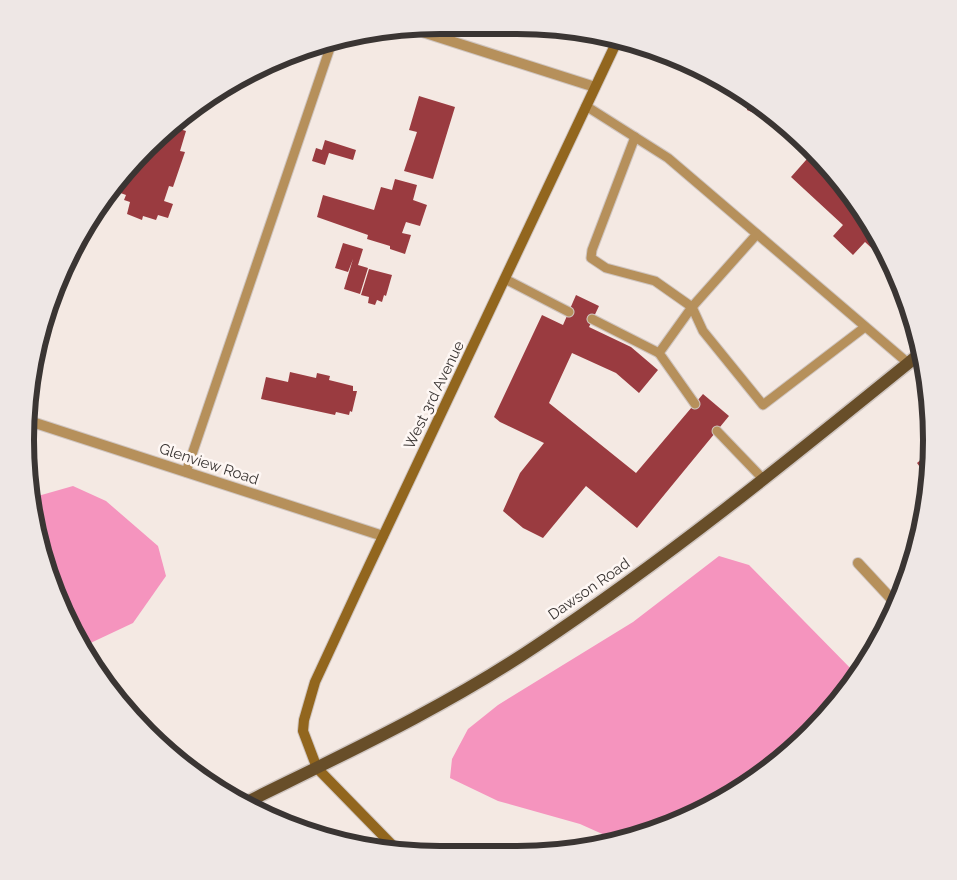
<svg xmlns="http://www.w3.org/2000/svg" width="957" height="880" font-family="Raleway,sans-serif">
<rect width="100%" height="100%" fill="#f4e9e3"/>
<g fill="#f594be">
<path d="M73,486L106,501L158,546L166,576L133,623L82,647L57,599L33,521L31,498Z"/>
<path d="M719,556L749,565L858,676L810,734L747,785L676,824L618,841L580,824L498,801L450,778L452,759L468,729L498,705L633,622Z"/>
</g>
<g fill="#9a3b40">
<path d="M739,90L766,110L763,117L747,110V103L735,98Z"/>
<path d="M419,96L455,107L433,179L404,171L417,132L409,130Z"/>
<path d="M174,123L173,127L186,131L180,151L185,152L173,187L169,186L164,201L173,204L168,218L158,215L156,220L143,216L142,220L127,214L130,202L124,200L126,195L112,190L128,167Z"/>
<path d="M325,140L356,150L353,160L329,153L325,165L312,161L316,148L322,150Z"/>
<path d="M814,151L862,210L882,247L877,253L865,242L853,255L833,236L843,225L791,177Z"/>
<path d="M395,179L417,185L413,200L427,205L420,226L406,222L402,233L411,235L405,254L390,249V246L367,239L368,235L317,217L323,195L374,210L381,187L392,190Z"/>
<path d="M343,243L363,249L358,265L368,268L360,294L344,289L353,259L348,272L335,268Z"/>
<path d="M369,269L392,275L386,296L384,295L382,302L377,300L375,305L368,303L369,297L361,295Z"/>
<path d="M576,295L599,306L589,327L631,347L658,370L639,393L616,373L572,353L549,403L636,473L703,394L729,416L637,528L586,486L543,538L523,528L503,511L520,473L544,443L500,422L494,417L542,315L563,325Z"/>
<path d="M290,372L316,378L317,373L330,376L329,380L353,386V391H357L352,412L350,411L349,415L336,412L335,415L261,399L266,377L288,382Z"/>
<path d="M931,451L928,478L917,463Z"/>
</g>
<g fill="none" stroke-linecap="round" stroke-linejoin="round">
<g stroke="#cfc5c0" stroke-width="11">
<g id="lane">
<path d="M586,106L668,158L908,363"/>
<path d="M635,137L592,250L591,258L606,268L655,281L692,307L703,331L763,405L865,327"/>
<path d="M505,279L569,312"/>
<path d="M592,319L659,353"/>
<path d="M695,404L659,353L692,307L757,234"/>
<path d="M717,431L764,480"/>
<path d="M186,472L332,42"/>
</g>
</g>
<g stroke="#cfc5c0" stroke-width="12">
<g id="street">
<path d="M410,28L595,87"/>
<path d="M26,420L383,536"/>
<path d="M858,563L897,605"/>
</g>
</g>
<g stroke="#cfc5c0" stroke-width="12">
<path id="secondary" d="M398,851L317,768L303,731L304,720L315,682L360,585L618,39"/>
</g>
<g stroke="#cfc5c0" stroke-width="15">
<path id="primary" d="M243,804C342,755 444,708 536,646C671,556 796,454 922,352"/>
</g>
<use href="#lane" stroke="#b6905b" stroke-width="9"/>
<use href="#street" stroke="#b6905b" stroke-width="10"/>
<use href="#secondary" stroke="#92661e" stroke-width="10"/>
<use href="#primary" stroke="#684e29" stroke-width="12"/>
</g>
<g text-anchor="middle" stroke-width="5" stroke-linejoin="round" paint-order="stroke">
<g font-size="15" fill="#3a3533" stroke="#fef7f4">
<text transform="translate(434 395) rotate(-64)" y="5">West 3rd Avenue</text>
<text transform="translate(209 464) rotate(18)" y="5">Glenview Road</text>
<text transform="translate(589 589) rotate(-35)" y="5">Dawson Road</text>
</g>
</g>
<path d="M0 0H957V880H0ZM440 34H517A406 406 0 0 1 923 440V440A406 406 0 0 1 517 846H440A406 406 0 0 1 34 440V440A406 406 0 0 1 440 34Z" fill="#eee7e5" fill-rule="evenodd"/>
<path fill="none" stroke="#3a3533" stroke-width="6" d="M440 34H517A406 406 0 0 1 923 440V440A406 406 0 0 1 517 846H440A406 406 0 0 1 34 440V440A406 406 0 0 1 440 34Z"/>
</svg>
